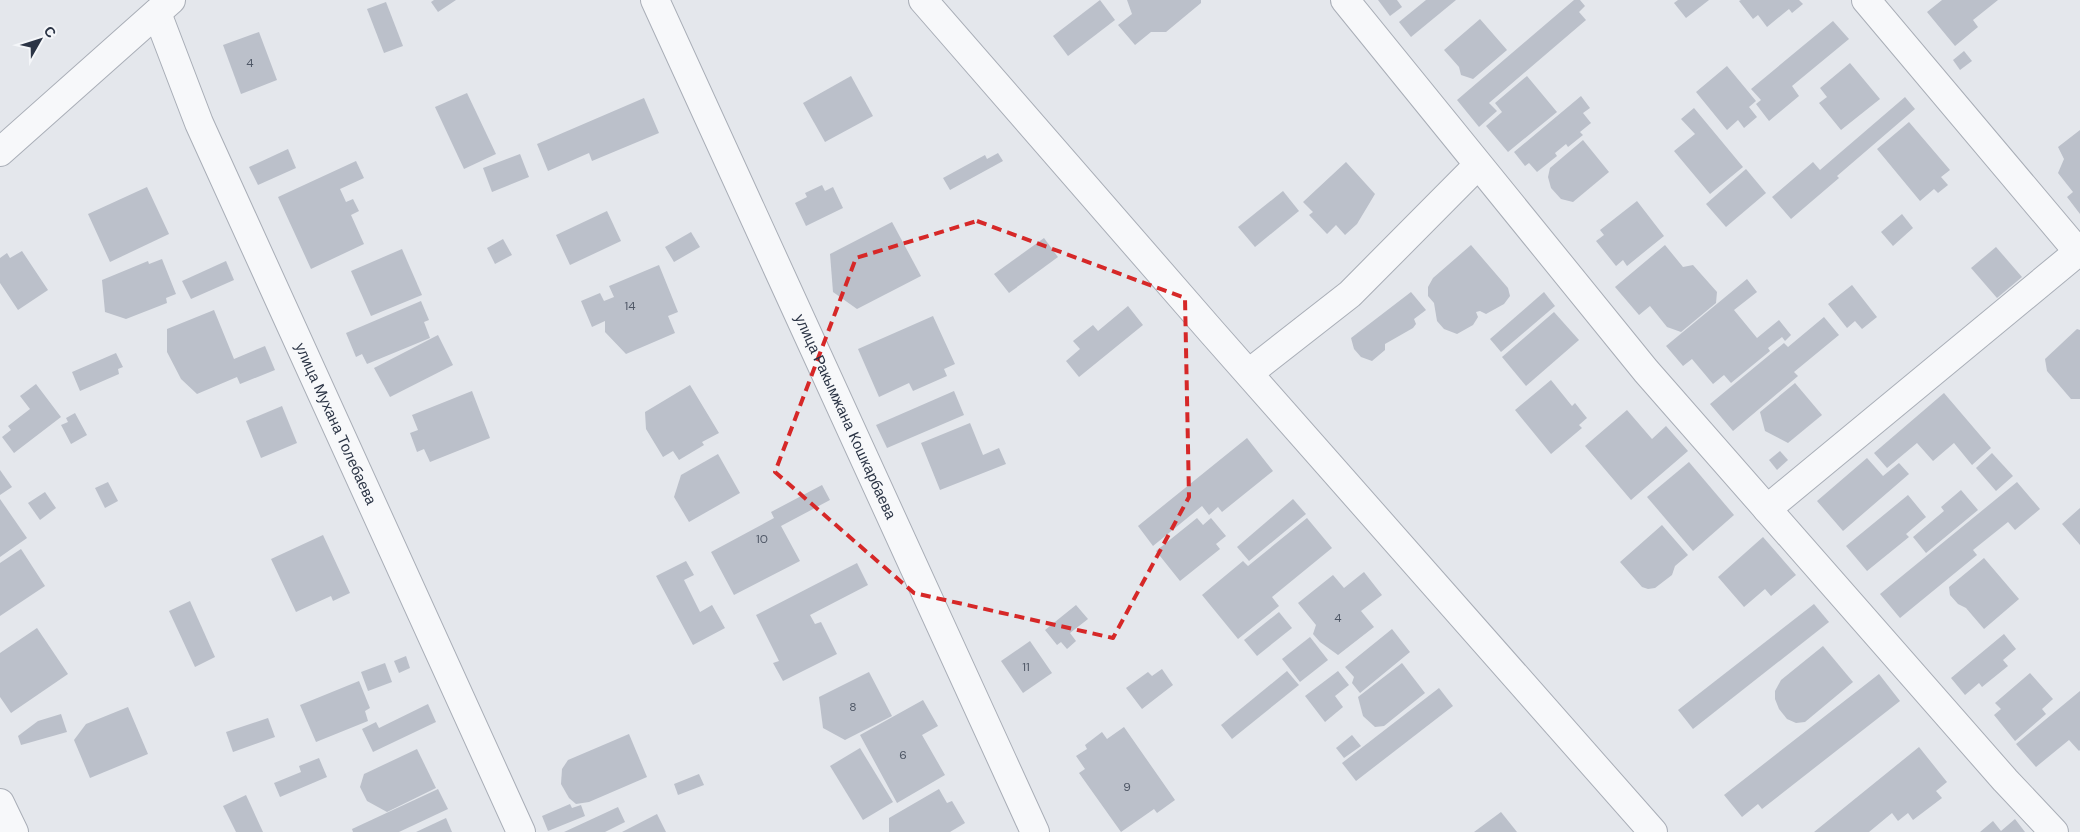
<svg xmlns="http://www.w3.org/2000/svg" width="2080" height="832" font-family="'DM Sans',sans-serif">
<rect width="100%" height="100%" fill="#e4e7ec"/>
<g fill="#bbc0ca">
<path d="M434,0H456L438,12L431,2Z"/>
<path d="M1100,0L1115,20L1068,56L1053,36Z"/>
<path d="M1127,0H1201V3L1166,32H1151L1135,45L1118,25L1132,14Z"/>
<path d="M1378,0H1397L1402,7L1390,16Z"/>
<path d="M1426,0H1456L1411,37L1399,22Z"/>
<path d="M1574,0H1580L1585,6L1579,12L1586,20L1489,103L1497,111L1479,127L1457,100Z"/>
<path d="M1678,0H1709L1686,18L1674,3Z"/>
<path d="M1741,0H1799L1803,4L1792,13L1789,9L1767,27L1758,15L1753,19L1739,1Z"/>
<path d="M1942,0H1998L1973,20L1978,27L1955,46L1927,12Z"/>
<path d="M386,2L403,46L384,53L367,9Z"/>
<path d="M1480,19L1507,50L1473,79L1461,75L1459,67L1444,50Z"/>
<path d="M1833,21L1849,39L1792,86L1799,96L1769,121L1756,104L1761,100L1751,89Z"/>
<path d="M259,32L277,80L241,94L223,45Z"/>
<path d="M1964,51L1972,61L1960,70L1953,60Z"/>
<path d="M1850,63L1880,99L1841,130L1819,103L1827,97L1820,88Z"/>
<path d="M1727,66L1756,101L1749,107L1757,117L1744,128L1738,120L1727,130L1696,92Z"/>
<path d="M851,76L873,116L825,142L803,103Z"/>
<path d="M1527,76L1557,112L1508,152L1486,126L1502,112L1495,103Z"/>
<path d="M467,93L496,154L464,169L435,107Z"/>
<path d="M1581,96L1590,108L1583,113L1591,123L1580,132L1583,135L1568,147L1566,144L1555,153L1557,156L1537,172L1529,163L1525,166L1514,152Z"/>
<path d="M1905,97L1915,109L1837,176L1839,178L1791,219L1772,197L1813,162L1820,170Z"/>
<path d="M644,98L659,133L592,161L589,153L548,171L537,144Z"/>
<path d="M1694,108L1743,167L1710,194L1674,151L1695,134L1681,119Z"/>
<path d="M1909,122L1950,170L1941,177L1948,185L1938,193L1934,189L1920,201L1877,149Z"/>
<path d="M2080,130V214L2067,197L2073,192L2058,173L2064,159L2058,147Z"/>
<path d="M1583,140L1609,172L1573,202L1561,199L1551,188L1548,177L1550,168Z"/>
<path d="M288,149L296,168L258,185L249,167Z"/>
<path d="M998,153L1003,161L950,190L943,178L985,155L987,159Z"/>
<path d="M520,154L529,177L492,192L483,168Z"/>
<path d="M356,161L364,178L340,189L346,202L353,199L359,211L351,215L364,244L311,269L278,197Z"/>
<path d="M1346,162L1375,194L1357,224L1345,235L1336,225L1327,234L1309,215L1313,212L1303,202Z"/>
<path d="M1746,169L1766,193L1726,227L1706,204Z"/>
<path d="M822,185L825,191L833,187L843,208L806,226L795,203L807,197L805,193Z"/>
<path d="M147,187L169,234L110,262L88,214Z"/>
<path d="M1283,191L1299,211L1255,247L1238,227Z"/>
<path d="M1637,201L1664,236L1627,266L1623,260L1616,266L1596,241L1604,235L1600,230Z"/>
<path d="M607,211L621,241L570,265L556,235Z"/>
<path d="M1902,214L1913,228L1893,246L1881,232Z"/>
<path d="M892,222L921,276L857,309L833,292L830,254Z"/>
<path d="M691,232L700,247L674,262L665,247Z"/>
<path d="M1044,238L1058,257L1009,293L994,274Z"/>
<path d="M503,239L512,255L495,264L487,248Z"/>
<path d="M1471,245L1508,288L1510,296L1504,304L1486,314L1480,311L1476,312L1478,317L1473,325L1457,334L1444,329L1437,321L1434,303L1428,296V287L1433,278Z"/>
<path d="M1665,245L1683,267L1693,265L1717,292L1716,303L1681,332L1667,327L1650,306L1639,315L1615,287Z"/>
<path d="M1996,247L2022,277L1997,298L1971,268Z"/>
<path d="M402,249L422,295L371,316L351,271Z"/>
<path d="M22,251L48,290L18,310L0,283V258L7,253L10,258Z"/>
<path d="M162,259L176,294L166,298L167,303L126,319L105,312L102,280L148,261L149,264Z"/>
<path d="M226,261L234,280L191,299L182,281Z"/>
<path d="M659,265L678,312L668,316L675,333L626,354L605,332V321L592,327L581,301L600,293L604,301L614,297L609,286Z"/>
<path d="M1747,279L1757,292L1734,310L1757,338L1779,320L1791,335L1785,341L1782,337L1768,348L1770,351L1731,383L1724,375L1713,384L1692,359L1683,366L1666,346Z"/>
<path d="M1852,285L1877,317L1862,329L1855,321L1847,328L1828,304Z"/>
<path d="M1411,292L1426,310L1414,319L1416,324L1413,328L1385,344V350L1372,361L1361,357L1354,349L1351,338Z"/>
<path d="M1544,292L1555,306L1501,352L1490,339Z"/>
<path d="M421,301L429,320L424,322L430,338L367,364L362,354L356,357L346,333Z"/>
<path d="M1128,306L1143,325L1079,377L1066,361L1080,349L1073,341L1093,325L1098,331Z"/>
<path d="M214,310L234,359L265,346L275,370L240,384L237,377L197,394L181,379L167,352V329Z"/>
<path d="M1554,312L1579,340L1526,386L1502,357Z"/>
<path d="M933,316L955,364L944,369L947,376L913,391L909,383L879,397L858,349Z"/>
<path d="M1824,317L1839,335L1794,372L1798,376L1733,431L1710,404L1784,343L1788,347Z"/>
<path d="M2077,329L2080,330V399H2071L2047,371L2045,359Z"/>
<path d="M438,335L453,365L390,397L374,368Z"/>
<path d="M116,353L123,367L118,369L119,374L80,391L72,372Z"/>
<path d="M1551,380L1572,406L1575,403L1587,418L1579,425L1582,428L1551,454L1515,410Z"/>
<path d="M1795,383L1822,415L1788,443L1765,431L1760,412Z"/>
<path d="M36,384L61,417L14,453L2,437L11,430L8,426L30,409L20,396Z"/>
<path d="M690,385L719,433L702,442L704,445L679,460L673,451L663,457L646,429L645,412Z"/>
<path d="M472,391L490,438L430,462L424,449L417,452L410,433L418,430L412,415Z"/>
<path d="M954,391L964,415L887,448L876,425Z"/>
<path d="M1944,393L1991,448L1972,465L1954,443L1933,461L1917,443L1887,468L1874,453Z"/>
<path d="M282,406L297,443L261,458L246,421Z"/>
<path d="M1627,410L1652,439L1666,426L1688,451L1631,500L1585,446Z"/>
<path d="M75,413L87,435L71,444L61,425L68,422L66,418Z"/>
<path d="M970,423L983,455L999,448L1006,464L940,490L921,443Z"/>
<path d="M1247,438L1273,471L1222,512L1218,507L1209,515L1202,506L1153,546L1138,526Z"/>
<path d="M1780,451L1788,460L1777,470L1769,460Z"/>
<path d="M1992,453L2013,476L1996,491L1976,468Z"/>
<path d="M718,454L740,493L689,522L674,497L681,475Z"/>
<path d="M1867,458L1883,476L1899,463L1909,474L1843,531L1817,501Z"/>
<path d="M1689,462L1734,515L1693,551L1647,497Z"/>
<path d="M0,470L12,487L0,495Z"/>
<path d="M108,482L118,501L105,508L95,488Z"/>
<path d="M2017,482L2040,509L2015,530L2008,522L1973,550L1977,555L1900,618L1880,594Z"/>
<path d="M822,485L830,500L781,526L800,561L734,595L711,552L774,518L771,512Z"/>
<path d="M1961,490L1978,510L1926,553L1913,537L1944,511L1941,507Z"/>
<path d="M45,492L56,508L40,520L28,503Z"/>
<path d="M1908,495L1926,517L1906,534L1909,537L1867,571L1846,546Z"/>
<path d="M0,499L27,538L0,557Z"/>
<path d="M1293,499L1306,514L1249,561L1237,547Z"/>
<path d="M2080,508V545L2062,524Z"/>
<path d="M1197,518L1203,525L1211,518L1226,536L1216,544L1220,549L1180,581L1156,551Z"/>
<path d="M1307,518L1332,548L1272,597L1279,606L1238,639L1202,595L1243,561L1248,566Z"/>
<path d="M1662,525L1688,555L1675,566L1672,575L1655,588L1648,589L1642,587L1620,562Z"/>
<path d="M323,535L350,593L333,601L331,596L296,612L271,559Z"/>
<path d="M1763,537L1796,575L1771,596L1765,589L1744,607L1718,577Z"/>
<path d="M21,549L45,586L0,616V563Z"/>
<path d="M1984,558L2019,599L1984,629L1966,608L1958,604L1950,595L1949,587Z"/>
<path d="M686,561L694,575L684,580L700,612L712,605L725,628L693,645L656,576Z"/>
<path d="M857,563L868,585L810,615L815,624L821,622L837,654L783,681L773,663L779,661L756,615Z"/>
<path d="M1364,572L1382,595L1361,611L1374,627L1338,655L1320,642L1313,634L1316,625L1298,603L1333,575L1344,588Z"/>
<path d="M190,601L215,657L195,667L169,611Z"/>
<path d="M1814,604L1829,622L1693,729L1678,710Z"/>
<path d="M1076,605L1088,619L1070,633L1076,641L1067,649L1061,642L1057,645L1045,630Z"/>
<path d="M1279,612L1292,628L1257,656L1244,640Z"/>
<path d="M37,628L68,674L11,713L0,697V653Z"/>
<path d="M1392,629L1410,652L1360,693L1352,683L1354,677L1345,667Z"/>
<path d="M2004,634L2016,649L2003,660L2008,666L1982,687L1979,683L1965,695L1951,678Z"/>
<path d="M1310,637L1328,660L1300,682L1282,659Z"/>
<path d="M1030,641L1052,673L1023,693L1001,661Z"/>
<path d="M1823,646L1853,682L1805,722L1796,723L1787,719L1779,709L1775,699V691L1781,680Z"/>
<path d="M406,656L410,668L399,673L394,661Z"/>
<path d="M385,663L392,682L368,691L361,672Z"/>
<path d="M1402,663L1425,693L1384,726L1375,727L1363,716L1358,697Z"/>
<path d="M1162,669L1173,685L1142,709L1126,688L1148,672L1152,676Z"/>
<path d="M1287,671L1299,685L1232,739L1221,725Z"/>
<path d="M1338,671L1349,685L1335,696L1343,707L1325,722L1305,696Z"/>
<path d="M869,672L892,716L845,740L823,728L819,697Z"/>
<path d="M2030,673L2053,699L2042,709L2046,714L2015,741L1994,715L2001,709L1995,703Z"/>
<path d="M1879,674L1900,701L1762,809L1758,804L1742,817L1724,795Z"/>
<path d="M359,681L370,708L365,711L368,721L316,742L300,705Z"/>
<path d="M1439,688L1453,706L1356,781L1342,763Z"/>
<path d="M2080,691V750L2079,751L2069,740L2036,767L2016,744Z"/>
<path d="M923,700L938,726L922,735L945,775L897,803L860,735Z"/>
<path d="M428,704L436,722L373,752L362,729L376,722L379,728Z"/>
<path d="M128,707L148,754L90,778L74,740L86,724Z"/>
<path d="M61,714L67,732L21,745L18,736L38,721Z"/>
<path d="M268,718L275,737L233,752L226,732Z"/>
<path d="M1124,727L1175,800L1157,813L1154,809L1121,832L1079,773L1085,769L1076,756L1087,749L1085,745L1102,732L1107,739Z"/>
<path d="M629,734L647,777L589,802L576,804L569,798L561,784L562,769L568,760Z"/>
<path d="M1352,735L1361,746L1344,758L1336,748Z"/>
<path d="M1919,747L1947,782L1936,791L1942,798L1913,820L1908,813L1898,821L1892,813L1869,832H1814Z"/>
<path d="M860,748L893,802L863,820L830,766Z"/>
<path d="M417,749L436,788L387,812L367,801L360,787L364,774Z"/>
<path d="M319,758L327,777L280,797L274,783L301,772L299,766Z"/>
<path d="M699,774L704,785L678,795L674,784Z"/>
<path d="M438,789L448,809L399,832H353L352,829Z"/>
<path d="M939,789L947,803L952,801L965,823L950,832H889V818Z"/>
<path d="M246,795L263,832H236L223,806Z"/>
<path d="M570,804L572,808L581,805L585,816L548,831L542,816Z"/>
<path d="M618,807L625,822L605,832H564Z"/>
<path d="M1501,812L1517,832H1474Z"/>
<path d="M657,814L666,832H622Z"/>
<path d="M446,818L452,832H416Z"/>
<path d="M2015,819L2025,832H1980L1993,821L2001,831Z"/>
</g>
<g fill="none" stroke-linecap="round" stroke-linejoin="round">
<g stroke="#a9aeb7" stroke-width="30">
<g id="minor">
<path id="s1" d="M655,0L1035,832"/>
<path d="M923,0L1211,331L1653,832"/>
<path d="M1345,0L1646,371L2005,780L2054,832"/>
<path d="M1866,0L2080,254"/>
<path id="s2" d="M157,13L199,123L521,832"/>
<path d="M0,152L171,0"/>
<path d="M1249,373L1350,294L1478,165"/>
<path d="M1767,509L2078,252"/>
<path d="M0,803L14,832"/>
</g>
</g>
<use href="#minor" stroke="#f7f8fa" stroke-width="28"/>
</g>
<path fill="none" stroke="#d62828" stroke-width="4" stroke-dasharray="10 6" stroke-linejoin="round" d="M977,221L1185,298L1189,497L1113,638L914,593L775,472L856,258Z"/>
<g text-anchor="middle" stroke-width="4.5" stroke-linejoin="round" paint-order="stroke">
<g font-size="12" fill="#4f5766">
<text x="250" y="67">4</text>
<text x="630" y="310">14</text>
<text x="762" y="543">10</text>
<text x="1338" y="622">4</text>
<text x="1026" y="671">11</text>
<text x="853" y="711">8</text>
<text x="903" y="759">6</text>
<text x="1127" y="791">9</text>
</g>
<g font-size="15" fill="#2b3445" stroke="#f4f6f9">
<text dy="5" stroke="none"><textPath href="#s1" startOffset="458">улица Ракымжана Кошкарбаева</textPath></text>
<text dy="5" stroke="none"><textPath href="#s2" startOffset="448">улица Мухана Толебаева</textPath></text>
</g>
</g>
<g transform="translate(40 40) rotate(51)" stroke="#f4f6f9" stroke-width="4" paint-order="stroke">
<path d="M0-4L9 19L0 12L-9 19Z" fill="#2b3445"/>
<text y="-8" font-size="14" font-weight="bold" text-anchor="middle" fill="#2b3445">С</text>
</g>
</svg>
